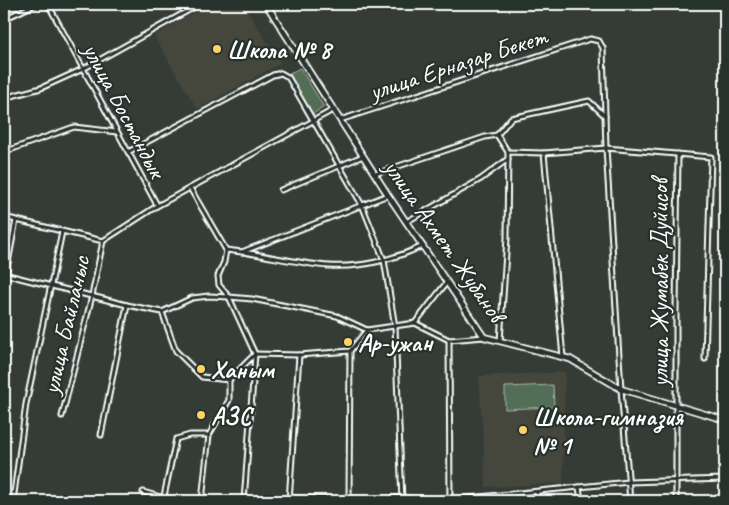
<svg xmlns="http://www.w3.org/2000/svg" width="729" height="505" font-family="Caveat,sans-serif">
<rect width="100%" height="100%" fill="#343c35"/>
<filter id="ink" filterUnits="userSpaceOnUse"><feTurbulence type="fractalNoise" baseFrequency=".02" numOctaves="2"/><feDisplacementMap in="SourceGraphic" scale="10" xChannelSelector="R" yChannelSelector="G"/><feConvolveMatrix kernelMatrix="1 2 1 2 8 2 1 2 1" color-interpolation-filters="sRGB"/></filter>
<g filter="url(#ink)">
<g fill="#44473e">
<path d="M208,4H243L281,63L197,109L154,36Z"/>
<path d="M565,372L563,483L486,487L479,376Z"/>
</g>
<g fill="#536e56" stroke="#a9b6aa">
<path d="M300,68L324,107L313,114L288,74Z"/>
<path d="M553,385L554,407L505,409V387Z"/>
</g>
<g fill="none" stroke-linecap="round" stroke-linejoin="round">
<g stroke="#fff" stroke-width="7">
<g id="street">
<path d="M48,4L157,205"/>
<path d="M4,19L36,4"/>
<path d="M4,98L41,88L83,69L200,4"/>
<path d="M340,120L590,39L599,41L603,48L606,148L621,389L630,501"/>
<path d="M497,135L511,118L589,101L605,116"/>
<path d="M4,152L74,127L117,132"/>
<path d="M128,152L273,75L281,73L288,77L362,205L384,260L395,327L402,501"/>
<path d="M544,153L563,357"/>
<path d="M375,174L485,137L497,135L508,152"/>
<path d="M190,188L226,250L224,262L218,276L219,285L229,297L255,354L244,501"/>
<path d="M281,190L363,156"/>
<path d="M4,217L103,241"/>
<path d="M406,222L481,179L508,159"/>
<path d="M103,241L157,206L333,110"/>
<path d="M226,250L242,252L388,195"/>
<path d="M242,252C270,256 302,264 329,266C361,268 394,259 423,246"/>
<path d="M4,274L127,305L162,312L192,298L209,296L229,297L252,299L337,316L367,330L415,323L447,282"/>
<path d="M4,284L16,220"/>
<path d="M162,312L176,351L202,377L229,380"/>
<path d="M415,323L449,340L484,337"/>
<path d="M449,340L450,500"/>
<path d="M500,341L507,238L508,152L544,153L606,148L711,157L705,359"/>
<path d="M62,416L92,296L103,241"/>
<path d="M101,435L127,305"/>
<path d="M579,487L581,501"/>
<path d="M143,492L164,498L202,501L289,498L349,500L402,498L450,500L629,482L725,479"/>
<path d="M537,492V501"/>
<path d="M4,497L6,501"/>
<path d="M349,500L350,351"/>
<path d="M13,501L26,404L62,232"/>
<path d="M163,501L176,439L190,435H209L229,400V380L255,354L299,355L350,351L367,330"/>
<path d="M202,501L209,435"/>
<path d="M289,501L299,355"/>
<path d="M676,501V310L678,154"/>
</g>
</g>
<g stroke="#fff" stroke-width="8">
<path id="secondary" d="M266,4L388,195L484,337L570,359L621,389L725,420"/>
</g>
<use href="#street" stroke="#26332d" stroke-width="3"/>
<use href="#secondary" stroke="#26332d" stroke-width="4.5"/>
</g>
</g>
<g fill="#ffd166" stroke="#26332d" stroke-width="2">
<circle cx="217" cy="49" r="5"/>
<circle cx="348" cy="342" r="5"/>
<circle cx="201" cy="369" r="5"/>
<circle cx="201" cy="415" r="5"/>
<circle cx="523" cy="430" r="5"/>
</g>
<g text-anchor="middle" stroke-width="4.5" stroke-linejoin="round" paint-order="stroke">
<g font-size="25" font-weight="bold" fill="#fff" stroke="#26332d" text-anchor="start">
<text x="227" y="58">Школа № 8</text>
<text x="358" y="351">Ар-ужан</text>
<text x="211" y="378">Ханым</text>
<text x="211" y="424">АЗС</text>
<text x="533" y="425">Школа-гимназия<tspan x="533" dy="29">№ 1</tspan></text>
</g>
<g font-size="25" fill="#fff" stroke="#26332d">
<text transform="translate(458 63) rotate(-18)" y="9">улица Ерназар Бекет</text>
<text transform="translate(125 110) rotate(62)" y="9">улица Бостандык</text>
<text transform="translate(445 240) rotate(55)" y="9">улица Ахмет Жубанов</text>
<text transform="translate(659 283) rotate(-90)" y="9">улица Жумабек Дуйисов</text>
<text transform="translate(65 325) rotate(-77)" y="9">улица Байланыс</text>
</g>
</g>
<rect width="729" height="505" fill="none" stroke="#26332d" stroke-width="20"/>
<rect x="10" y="10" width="709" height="485" fill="none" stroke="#fff" stroke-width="2" filter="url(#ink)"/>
</svg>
